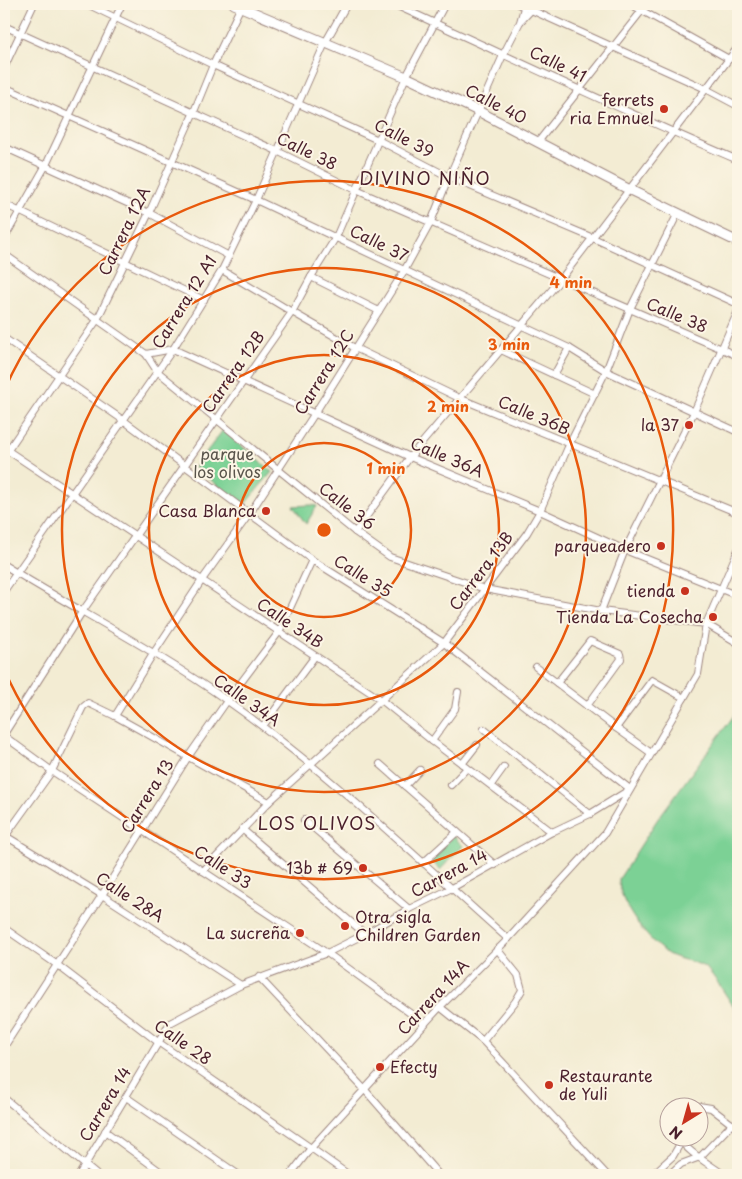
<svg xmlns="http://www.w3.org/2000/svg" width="742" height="1179" font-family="'Playpen Sans',sans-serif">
<rect width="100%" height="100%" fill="#fcf5e5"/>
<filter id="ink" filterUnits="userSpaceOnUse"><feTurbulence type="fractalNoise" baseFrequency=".02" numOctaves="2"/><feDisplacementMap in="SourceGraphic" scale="10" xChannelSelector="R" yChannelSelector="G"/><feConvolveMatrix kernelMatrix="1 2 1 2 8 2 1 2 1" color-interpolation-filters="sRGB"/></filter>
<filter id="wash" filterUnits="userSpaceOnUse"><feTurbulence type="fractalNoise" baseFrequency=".0096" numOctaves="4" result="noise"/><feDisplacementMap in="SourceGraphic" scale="20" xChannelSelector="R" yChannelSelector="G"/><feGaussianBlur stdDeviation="1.12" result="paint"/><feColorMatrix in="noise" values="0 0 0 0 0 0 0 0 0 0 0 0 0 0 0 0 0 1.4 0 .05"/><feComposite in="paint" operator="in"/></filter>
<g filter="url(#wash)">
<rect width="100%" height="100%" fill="#f3ecd3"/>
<g fill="#7bd195" stroke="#627860">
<path d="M223,430L272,472L243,506L195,467Z"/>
<path d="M311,505L317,506L306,524L293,506Z"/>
<path d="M738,710V1013C730,1002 716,978 707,969C698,961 678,960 668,954C648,941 618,903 619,879L657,820Z"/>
<path d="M453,836L463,846L440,870L430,859Z"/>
</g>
</g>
<g filter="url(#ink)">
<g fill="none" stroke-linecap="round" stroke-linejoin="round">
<g stroke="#9e867f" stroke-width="8">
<g id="street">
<path d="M87,4L213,65L378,140L449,177L593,238L738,304"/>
<path d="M393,4C508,56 622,111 738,160"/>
<path d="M518,4L706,89L738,106"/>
<path d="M630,4L729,59"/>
<path d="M521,21L537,4"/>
<path d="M4,26L277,151L356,190L738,356"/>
<path d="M4,68L34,4"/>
<path d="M4,87L256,200L569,348L606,371L738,432"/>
<path d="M538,142L647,4"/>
<path d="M4,147L149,213L229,256"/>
<path d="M4,204L204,300"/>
<path d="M4,239L46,165L122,4"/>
<path d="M4,254L146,354L157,371L355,532L390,557L485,589L601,611L706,624L738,643"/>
<path d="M222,270L292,312L355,348L459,398L738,513"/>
<path d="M311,277L379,311"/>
<path d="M4,338L123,420L312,560L444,643L630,789"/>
<path d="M501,350L595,394"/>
<path d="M146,354L173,349L410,457L540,511L625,550L738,596"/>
<path d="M554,375L569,348"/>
<path d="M4,448L380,699L432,741L552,832"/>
<path d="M4,456L97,320L149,213L193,114L213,65L242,4"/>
<path d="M355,532L410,457L561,279L738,47"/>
<path d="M4,565C78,611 157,651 229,702C327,771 418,859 508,939"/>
<path d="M4,591L173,349L222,270L256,200L325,43L347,4"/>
<path d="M601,611L625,550L694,412L738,311"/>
<path d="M536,667L616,728L651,753"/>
<path d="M557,683L590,641L620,654L621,659L587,706"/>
<path d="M115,716L153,654L202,580L250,513L315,413L404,271L431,222L449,177L504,53L520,22L525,4"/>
<path d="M263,726L315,656"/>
<path d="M616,728L652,680L684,698"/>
<path d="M484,729L590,814"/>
<path d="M4,734L82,612L292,312L311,277L336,237L406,77L445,4"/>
<path d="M4,736L52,771L327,953L425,1024"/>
<path d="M432,741L455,709L458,692"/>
<path d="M380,764L495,865"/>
<path d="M462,764L477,745"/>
<path d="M451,785L467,768"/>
<path d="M491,785L504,767"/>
<path d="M405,786L420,770"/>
<path d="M304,820L409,909"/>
<path d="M242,829L365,934"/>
<path d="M4,835L102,895L241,985"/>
<path d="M4,838L52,771L83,707L88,703L115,716L269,802"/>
<path d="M423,863L457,832"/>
<path d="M203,871L269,802L444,643L527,533L540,511L569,445L606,371L630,309L678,213"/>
<path d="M4,928L56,964L158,1042L311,1148L349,1175"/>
<path d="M259,977L365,1090L439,1175"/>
<path d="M440,1007L483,1041L607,1175"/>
<path d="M483,1041L515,1002L522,990L518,975L497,949"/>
<path d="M4,1047L102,895L188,757L227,701L279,632L312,560"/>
<path d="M126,1097L239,1175"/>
<path d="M4,1098L97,1175"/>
<path d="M699,1106L711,1108L738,1129"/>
<path d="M105,1131L165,1175"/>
<path d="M678,1136C685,1151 711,1165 724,1175"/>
<path d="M79,1175L170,1023L241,985L327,953L365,934L409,909L452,888L552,832L590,814L629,790"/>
<path d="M290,1175L311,1148L440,1007L508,939L605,833L698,674L706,624L738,550"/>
<path d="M652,1175L673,1156L681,1142"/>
<path d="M669,1175L681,1164L700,1157L732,1124"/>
</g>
</g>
<g stroke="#9e867f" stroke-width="11">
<path id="secondary" d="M234,4L406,77L478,111L630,190L738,242"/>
</g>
<use href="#street" stroke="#fff" stroke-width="6"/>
<use href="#secondary" stroke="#fff" stroke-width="9"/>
</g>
</g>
<g fill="none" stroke="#e8590c" stroke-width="2.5">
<circle cx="324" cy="530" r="87"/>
<circle cx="324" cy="530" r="175"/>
<circle cx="324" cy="530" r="262"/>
<path d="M4 391A349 349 0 1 1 4 669"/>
</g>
<g fill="#c8321e" stroke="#fcf5e5" stroke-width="2">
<circle cx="664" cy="109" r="5"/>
<circle cx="689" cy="425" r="5"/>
<circle cx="266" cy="511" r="5"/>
<circle cx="661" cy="546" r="5"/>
<circle cx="685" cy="591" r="5"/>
<circle cx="713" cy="617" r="5"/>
<circle cx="363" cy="868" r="5"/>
<circle cx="345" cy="926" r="5"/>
<circle cx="300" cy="933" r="5"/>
<circle cx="380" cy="1067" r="5"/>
<circle cx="549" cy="1085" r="5"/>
</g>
<g text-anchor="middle" stroke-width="4" stroke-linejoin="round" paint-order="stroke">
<g font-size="16" fill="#4a1f2b" stroke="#fcf5e5">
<text transform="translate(558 64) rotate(26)" y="6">Calle 41</text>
<text transform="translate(496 104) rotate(27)" y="6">Calle 40</text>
<text transform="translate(404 138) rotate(27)" y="6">Calle 39</text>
<text transform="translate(307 151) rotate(26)" y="6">Calle 38</text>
<text transform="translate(124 231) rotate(-64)" y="6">Carrera 12A</text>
<text transform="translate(379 243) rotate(26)" y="6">Calle 37</text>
<text transform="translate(184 302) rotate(-58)" y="6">Carrera 12 A1</text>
<text transform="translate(677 315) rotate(23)" y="6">Calle 38</text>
<text transform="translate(233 372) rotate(-55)" y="6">Carrera 12B</text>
<text transform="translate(324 372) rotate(-58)" y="6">Carrera 12C</text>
<text transform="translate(534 415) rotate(23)" y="6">Calle 36B</text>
<text transform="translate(447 457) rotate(23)" y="6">Calle 36A</text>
<text transform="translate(347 506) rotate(38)" y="6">Calle 36</text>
<text transform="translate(481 571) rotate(-53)" y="6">Carrera 13B</text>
<text transform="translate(363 576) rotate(32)" y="6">Calle 35</text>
<text transform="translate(290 623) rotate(34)" y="6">Calle 34B</text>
<text transform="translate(247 700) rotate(35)" y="6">Calle 34A</text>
<text transform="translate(147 796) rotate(-58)" y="6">Carrera 13</text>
<text transform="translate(223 867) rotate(33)" y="6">Calle 33</text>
<text transform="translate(449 873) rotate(-28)" y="6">Carrera 14</text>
<text transform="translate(130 897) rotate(33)" y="6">Calle 28A</text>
<text transform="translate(433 997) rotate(-47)" y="6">Carrera 14A</text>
<text transform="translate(183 1042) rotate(35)" y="6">Calle 28</text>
<text transform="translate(105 1104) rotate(-59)" y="6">Carrera 14</text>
</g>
<g font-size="16" fill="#4a1f2b" stroke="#fcf5e5" text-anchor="end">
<text x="654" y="106">ferrets<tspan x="654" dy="18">ria Emnuel</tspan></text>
<text x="679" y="431">la 37</text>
<text x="256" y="517">Casa Blanca</text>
<text x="651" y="552">parqueadero</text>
<text x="675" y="597">tienda</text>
<text x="703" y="623">Tienda La Cosecha</text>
<text x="353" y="874">13b # 69</text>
<text x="355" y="923" text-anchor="start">Otra sigla<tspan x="355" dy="18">Children Garden</tspan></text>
<text x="290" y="939">La sucreña</text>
<text x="390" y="1073" text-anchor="start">Efecty</text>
<text x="559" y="1082" text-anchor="start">Restaurante<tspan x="559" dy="18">de Yuli</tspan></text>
</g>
<g font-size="16" fill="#59544b" stroke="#fcf5e5">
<text x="227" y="460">parque<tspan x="227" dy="18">los olivos</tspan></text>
</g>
<g font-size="18" letter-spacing="1" fill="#4a1f2b" stroke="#fcf5e5">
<text x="425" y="185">DIVINO NIÑO</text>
<text x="317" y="830">LOS OLIVOS</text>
</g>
</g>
<circle cx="324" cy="530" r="8" fill="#e8590c" stroke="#fcf5e5" stroke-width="2.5"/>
<g font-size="15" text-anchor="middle" font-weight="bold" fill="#e8590c" stroke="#fcf5e5" stroke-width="4" stroke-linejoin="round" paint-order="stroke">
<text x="571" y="288">4 min</text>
<text x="509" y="350">3 min</text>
<text x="448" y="412">2 min</text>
<text x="386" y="474">1 min</text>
</g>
<rect width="742" height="1179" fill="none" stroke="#fcf5e5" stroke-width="20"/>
<g transform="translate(684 1122) rotate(217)"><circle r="24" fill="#fcf5e5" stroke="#b59f9b"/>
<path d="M0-4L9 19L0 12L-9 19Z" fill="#c8321e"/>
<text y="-8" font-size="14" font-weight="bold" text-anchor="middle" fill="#4a1f2b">N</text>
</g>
</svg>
